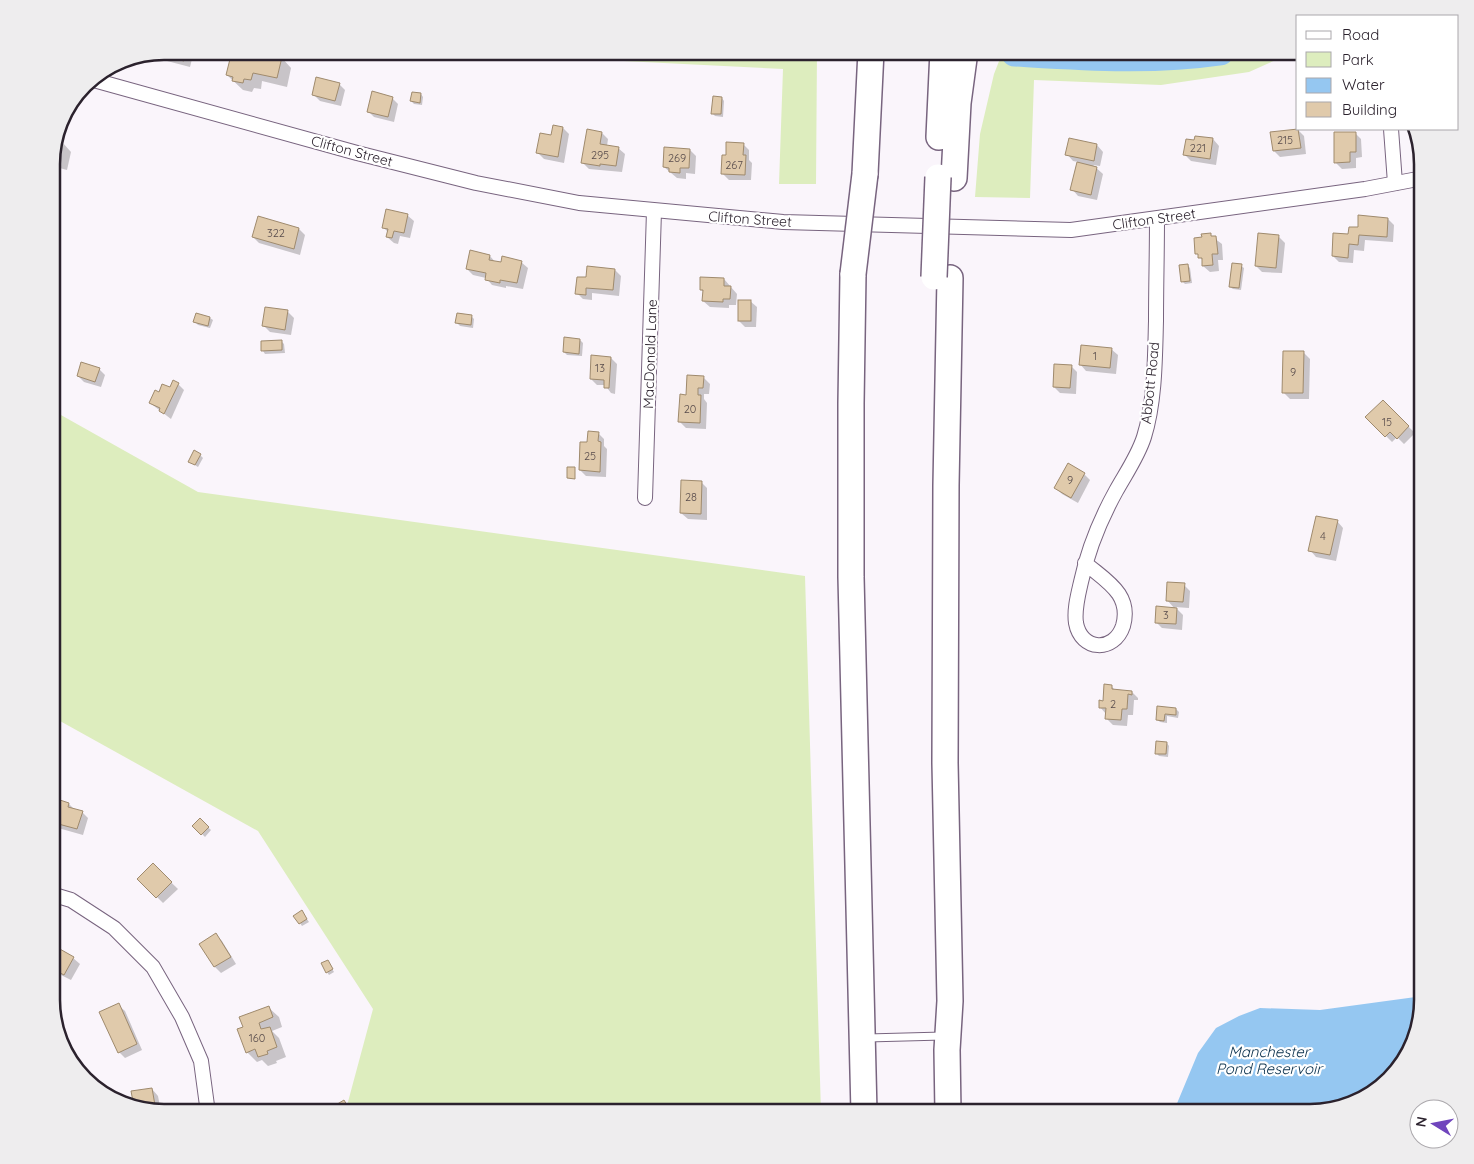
<svg xmlns="http://www.w3.org/2000/svg" width="1474" height="1164" font-family="Quicksand,sans-serif">
<rect width="100%" height="100%" fill="#faf5fb"/>
<g fill="#ddedbe">
<path d="M550,51H817L816,184H779L783,69L563,58Z"/>
<path d="M1003,51H1296L1249,72L1161,85L1034,80L1030,198L975,197L980,134L994,74Z"/>
<path d="M52,410L198,492L805,576L821,1113H345L373,1009L258,831L51,716Z"/>
</g>
<path fill="#95c7f1" d="M1423,996L1417,1036L1395,1074L1359,1101L1310,1113H1173L1198,1053L1216,1028L1239,1016L1260,1008L1320,1010Z"/>
<g fill="#0003">
<path d="M164,51H194L190,67L167,61L161,55Z"/>
<path d="M233,51H247L254,58H282L291,68L287,87L262,81L261,89L254,88L252,92L243,90L227,75Z"/>
<path d="M339,84L345,90L341,106L320,101L313,94Z"/>
<path d="M421,94L423,97L422,105L414,104L411,101Z"/>
<path d="M392,98L398,104L394,122L374,117L368,111Z"/>
<path d="M722,98L724,101L723,117L715,116L712,113Z"/>
<path d="M563,128L569,134L564,163L544,159L538,153L552,136Z"/>
<path d="M1298,130L1304,136L1306,154L1280,157L1274,151Z"/>
<path d="M602,133L608,139L607,146L618,148L625,154L622,172L589,169L583,163Z"/>
<path d="M1355,133L1361,139L1362,157L1356,158V168L1342,169L1335,162Z"/>
<path d="M1213,139L1219,146L1216,165L1191,161L1185,155L1196,141Z"/>
<path d="M56,141L62,142L71,152L67,170L52,166V157Z"/>
<path d="M743,144L749,150V160L752,163L751,180H729L723,174L727,156Z"/>
<path d="M1097,145L1103,152L1100,166L1093,165L1103,174L1097,200L1078,196L1072,189L1078,162L1073,161L1067,154Z"/>
<path d="M690,150L696,156L695,174L686,173V179L677,178L664,167Z"/>
<path d="M407,215L414,221L410,238L400,236L398,244L394,243L387,237L388,232L383,227Z"/>
<path d="M258,218L299,229L305,235L300,255L259,243L253,237Z"/>
<path d="M1388,219L1394,225L1393,242L1365,240L1364,251L1354,250L1353,263L1339,262L1333,256L1349,236L1359,228Z"/>
<path d="M1210,235L1222,244L1223,260H1218L1219,271L1210,272L1203,266V261L1197,253L1203,238Z"/>
<path d="M1279,237L1285,243L1282,273L1262,272L1256,266Z"/>
<path d="M490,256L496,263L521,262L528,268L523,289L506,286V288L492,285L486,278L473,275L467,269Z"/>
<path d="M1187,265L1190,268L1192,283L1185,284L1182,281Z"/>
<path d="M1241,266L1244,268L1241,290L1233,289L1230,287Z"/>
<path d="M615,270L621,276L619,296L592,293V300L583,299L577,293L587,279Z"/>
<path d="M724,279L737,294L736,305H729V308L710,307L703,301L704,292L701,290Z"/>
<path d="M750,301L757,307L756,327H745L739,321Z"/>
<path d="M288,312L294,318L291,335L270,332L264,326Z"/>
<path d="M471,316L474,319L473,328L460,326L457,323Z"/>
<path d="M210,318L213,320L210,328L198,325L195,322Z"/>
<path d="M580,340L583,343L582,356L567,355L564,352Z"/>
<path d="M281,341L284,344L285,353L265,354L263,351Z"/>
<path d="M1111,349L1118,355L1116,374L1086,371L1080,364Z"/>
<path d="M1303,352L1310,359L1309,399H1290L1283,392Z"/>
<path d="M611,358L617,364L615,394L611,393L605,385H597L591,379Z"/>
<path d="M1071,366L1077,372L1076,394L1060,393L1054,387Z"/>
<path d="M99,369L105,375L101,387L84,382L78,376Z"/>
<path d="M703,377L710,384L709,394H704V399L707,403L706,429L686,428L680,422L687,396Z"/>
<path d="M178,384L184,390L171,419L150,403L159,394Z"/>
<path d="M1383,402L1415,433L1404,444L1397,437L1392,442L1367,417Z"/>
<path d="M598,433L604,439V446L607,449L606,477L586,476L580,470L588,443Z"/>
<path d="M200,455L203,458L198,467L190,462Z"/>
<path d="M1084,474L1090,480L1078,503L1062,494L1056,488Z"/>
<path d="M701,482L707,488V520L688,519L681,513Z"/>
<path d="M1337,521L1343,528L1336,561L1316,557L1310,550Z"/>
<path d="M1184,585L1190,591L1189,608L1175,607L1183,615L1182,630L1162,628L1156,622L1175,609L1167,600Z"/>
<path d="M1111,686L1116,691L1132,692L1138,698V700H1134L1133,715H1128L1127,726L1113,725L1107,719L1106,714L1100,707Z"/>
<path d="M1159,707L1176,709L1179,712L1178,718L1167,716V723L1160,722L1157,719Z"/>
<path d="M1167,743L1169,746L1168,757L1159,756L1156,753Z"/>
<path d="M51,803L60,806L69,804L74,809L82,812L88,818L83,835L51,826Z"/>
<path d="M200,820L211,830L205,837L194,826Z"/>
<path d="M153,865L178,889L163,903L139,879Z"/>
<path d="M302,912L309,922L302,926L300,923Z"/>
<path d="M216,935L222,941L236,964L221,973L215,967L201,944Z"/>
<path d="M52,946L73,958L80,964L71,980L51,970Z"/>
<path d="M327,961L334,972L329,975L327,972Z"/>
<path d="M118,1005L125,1011L142,1050L125,1058L119,1052Z"/>
<path d="M269,1008L279,1017L282,1027L272,1031L279,1038L286,1057L276,1061L277,1063L268,1066L262,1060L257,1062L247,1052L244,1028Z"/>
<path d="M152,1089L158,1096L161,1112L135,1107Z"/>
<path d="M275,1105L282,1113H258Z"/>
</g>
<g fill="none" stroke-linecap="round" stroke-linejoin="round">
<path stroke="#95c7f1" stroke-width="29" d="M1015,52C1083,56 1151,61 1220,51"/>
</g>
<g fill="#e0caab" stroke="#9f8a6d">
<path d="M164,51H186L184,61L160,55V52Z"/>
<path d="M232,51H245L244,57L252,59L254,51L282,57L277,78L253,73L251,80L244,79L243,83L232,81L233,77L226,75Z"/>
<path d="M316,77L340,83L335,101L312,95Z"/>
<path d="M372,91L393,97L388,117L367,112Z"/>
<path d="M412,92L421,93L420,103L410,101Z"/>
<path d="M713,96L722,97L721,114H711Z"/>
<path d="M553,125L563,127L558,157L536,153L540,133L551,135Z"/>
<path d="M587,129L602,132L600,144L619,147L616,166L600,164V166L581,163Z"/>
<path d="M1298,129L1301,148L1273,151L1270,132Z"/>
<path d="M1334,132H1356V152H1350V162L1334,163Z"/>
<path d="M1195,136L1213,138L1210,159L1183,155L1186,139L1194,140Z"/>
<path d="M1069,138L1097,144L1094,161L1065,155Z"/>
<path d="M56,139L62,141L57,161L52,160Z"/>
<path d="M726,142L744,143L743,155H746L745,175L721,174L722,155H726Z"/>
<path d="M664,147L690,149L689,168H680V173L669,172V168L663,167Z"/>
<path d="M1077,162L1097,167L1091,195L1070,190Z"/>
<path d="M386,209L408,214L404,233L394,231L392,238L386,237L388,229L382,228Z"/>
<path d="M1358,215L1388,218L1387,237L1359,235L1358,245L1349,244L1348,258L1332,256L1333,233L1348,234L1349,227H1358Z"/>
<path d="M258,216L299,228L294,249L252,237Z"/>
<path d="M1211,233V236H1216L1218,254H1212L1213,265L1202,266V258H1198V254H1195L1194,238L1202,237L1201,234Z"/>
<path d="M1258,233L1279,235L1276,268L1255,266Z"/>
<path d="M470,250L490,255L489,260L501,262L502,256L522,261L517,283L500,280V283L485,280L486,273L466,269Z"/>
<path d="M1232,263L1242,264L1239,288L1229,287Z"/>
<path d="M1188,264L1190,281L1181,282L1179,265Z"/>
<path d="M587,266L615,269L613,290L586,288V295L575,294L577,277H586Z"/>
<path d="M700,277L724,278V286H731L730,299H723V302L702,301L703,290H700Z"/>
<path d="M1423,298V309L1418,306Z"/>
<rect x="738" y="300" width="13" height="21"/>
<path d="M265,307L288,310L285,330L262,326Z"/>
<path d="M196,313L210,317L208,326L193,322Z"/>
<path d="M457,313L472,315L471,325L455,323Z"/>
<path d="M564,337L580,339L579,354L563,352Z"/>
<path d="M282,340V350L261,351V341Z"/>
<path d="M1081,345L1112,348L1110,368L1079,365Z"/>
<path d="M1283,351H1304L1303,393H1282Z"/>
<path d="M591,355L611,357L609,388H604V380L590,379Z"/>
<path d="M81,362L100,368L95,382L77,376Z"/>
<path d="M1054,364L1072,365L1070,388L1053,387Z"/>
<path d="M687,375L704,376L703,388H698V395H701L700,423L678,422L680,394L686,395Z"/>
<path d="M173,380L179,383L164,414L159,411L160,408L149,403L155,390L159,392L162,384L170,387Z"/>
<path d="M1383,400L1409,426L1397,439L1390,432L1385,437L1365,417Z"/>
<path d="M588,431L599,432L598,441L601,442L600,472L579,470L580,442H587Z"/>
<path d="M194,450L201,454L195,465L188,462Z"/>
<path d="M1068,463L1085,473L1071,498L1054,488Z"/>
<path d="M567,467H575V479L567,478Z"/>
<path d="M681,480L702,481L701,514L680,513Z"/>
<path d="M1316,516L1338,520L1330,555L1308,551Z"/>
<path d="M1167,582L1185,583L1183,602L1166,601Z"/>
<path d="M1156,606L1177,608L1176,624L1155,623Z"/>
<path d="M1104,684L1112,685V689L1132,691V695L1128,694L1127,709H1122L1121,720L1105,719L1106,708H1099V700L1103,701Z"/>
<path d="M1157,706L1176,708V715L1165,714L1164,721L1156,720Z"/>
<path d="M1156,741L1167,742L1166,754H1155Z"/>
<path d="M60,800L69,803L68,807L83,811L77,829L51,822V802L59,804Z"/>
<path d="M200,818L209,827L201,835L192,826Z"/>
<path d="M153,863L172,882L156,898L137,879Z"/>
<path d="M302,910L307,919L299,924L293,916Z"/>
<path d="M216,933L231,957L214,967L199,944Z"/>
<path d="M51,944L74,957L64,975L51,968Z"/>
<path d="M328,960L333,969L326,973L321,963Z"/>
<path d="M119,1003L137,1044L118,1053L99,1012Z"/>
<path d="M269,1006L273,1017L259,1023L261,1029L270,1027L277,1047L267,1051L268,1054L258,1057L255,1049L246,1053L237,1029L243,1027L239,1017Z"/>
<path d="M152,1088L156,1111L134,1107L131,1091Z"/>
<path d="M344,1100L351,1112L338,1113L334,1106Z"/>
<rect x="256" y="1104" width="20" height="9"/>
</g>
<g fill="none" stroke-linecap="round" stroke-linejoin="round">
<g stroke="#78647f" stroke-width="9">
<path id="service" d="M867,1038L943,1036"/>
</g>
<g stroke="#78647f" stroke-width="16">
<g id="minor">
<path d="M90,79L357,153L476,183L579,203L783,222L1071,230L1365,189L1423,178"/>
<path d="M1391,129L1395,183"/>
<path d="M645,498L654,211"/>
<path d="M1085,563C1106,581 1132,594 1123,626C1114,653 1081,651 1076,623C1074,610 1078,595 1081,582C1088,549 1100,520 1116,491C1126,473 1138,456 1144,437C1155,402 1155,358 1156,321C1156,287 1157,253 1157,219"/>
<path d="M51,894L71,900L114,928L153,967L182,1017L201,1061L208,1113"/>
</g>
</g>
<g stroke="#78647f" stroke-width="28">
<g id="motorway">
<path d="M939,137L943,51"/>
<path d="M865,174L871,51"/>
<path d="M954,178L958,103L965,51"/>
<path d="M853,274L851,403V577L864,1113"/>
<path d="M948,1113L947,1050L950,1001L945,763L946,485L950,278"/>
</g>
</g>
<use href="#service" stroke="#fff" stroke-width="7"/>
<use href="#minor" stroke="#fff" stroke-width="14"/>
<use href="#motorway" stroke="#fff" stroke-width="25"/>
<g stroke="#78647f" stroke-width="28" stroke-linecap="butt">
<g id="motorway-bridge">
<path d="M853,274L865,174"/>
<path d="M934,277L938,177"/>
</g>
</g>
<use href="#motorway-bridge" stroke="#fff" stroke-width="25"/>
</g>
<g text-anchor="middle" stroke-width="4.5" stroke-linejoin="round" paint-order="stroke">
<g font-size="11" fill="#584c4c">
<text x="1285" y="144">215</text>
<text x="1198" y="152">221</text>
<text x="600" y="159">295</text>
<text x="677" y="162">269</text>
<text x="734" y="169">267</text>
<text x="276" y="237">322</text>
<text x="1095" y="360">1</text>
<text x="600" y="372">13</text>
<text x="1293" y="376">9</text>
<text x="690" y="413">20</text>
<text x="1387" y="426">15</text>
<text x="590" y="460">25</text>
<text x="1070" y="484">9</text>
<text x="691" y="501">28</text>
<text x="1323" y="540">4</text>
<text x="1166" y="619">3</text>
<text x="1113" y="708">2</text>
<text x="257" y="1042">160</text>
</g>
<g font-size="14" fill="#2b222d" stroke="#fff">
<text transform="translate(352 151) rotate(15)" y="5">Clifton Street</text>
<text transform="translate(750 219) rotate(4)" y="5">Clifton Street</text>
<text transform="translate(1154 219) rotate(-8)" y="5">Clifton Street</text>
<text transform="translate(650 354) rotate(-88)" y="5">MacDonald Lane</text>
<text transform="translate(1150 383) rotate(-84)" y="5">Abbott Road</text>
</g>
<g font-size="15" font-style="italic" fill="#082f4b" stroke="#fff">
<text x="1269" y="1057">Manchester<tspan x="1269" dy="17">Pond Reservoir</tspan></text>
</g>
</g>
<path d="M0 0H1474V1164H0ZM164 60H1310A104 104 0 0 1 1414 164V1000A104 104 0 0 1 1310 1104H164A104 104 0 0 1 60 1000V164A104 104 0 0 1 164 60Z" fill="#eeedee" fill-rule="evenodd"/>
<path fill="none" stroke="#2b222d" stroke-width="2.5" d="M164 60H1310A104 104 0 0 1 1414 164V1000A104 104 0 0 1 1310 1104H164A104 104 0 0 1 60 1000V164A104 104 0 0 1 164 60Z"/>
<rect x="1296" y="15" width="162" height="115" fill="#ffffff" stroke="#aaa7ab"/>
<rect x="1306" y="31" width="25" height="8" fill="#ffffff" stroke="#aaa7ab"/>
<text x="1342" y="40" font-size="15" fill="#2b222d">Road</text>
<rect x="1306" y="52" width="25" height="15" fill="#ddedbe" stroke="#aaa7ab"/>
<text x="1342" y="65" font-size="15" fill="#2b222d">Park</text>
<rect x="1306" y="78" width="25" height="15" fill="#95c7f1" stroke="#aaa7ab"/>
<text x="1342" y="90" font-size="15" fill="#2b222d">Water</text>
<rect x="1306" y="102" width="25" height="15" fill="#e0caab" stroke="#aaa7ab"/>
<text x="1342" y="115" font-size="15" fill="#2b222d">Building</text>
<g transform="translate(1434 1124) rotate(280)"><circle r="24" fill="#ffffff" stroke="#aaa7ab"/>
<path d="M0-4L9 19L0 12L-9 19Z" fill="#7045bd"/>
<text y="-8" font-size="14" font-weight="bold" text-anchor="middle" fill="#2b222d">N</text>
</g>
</svg>
